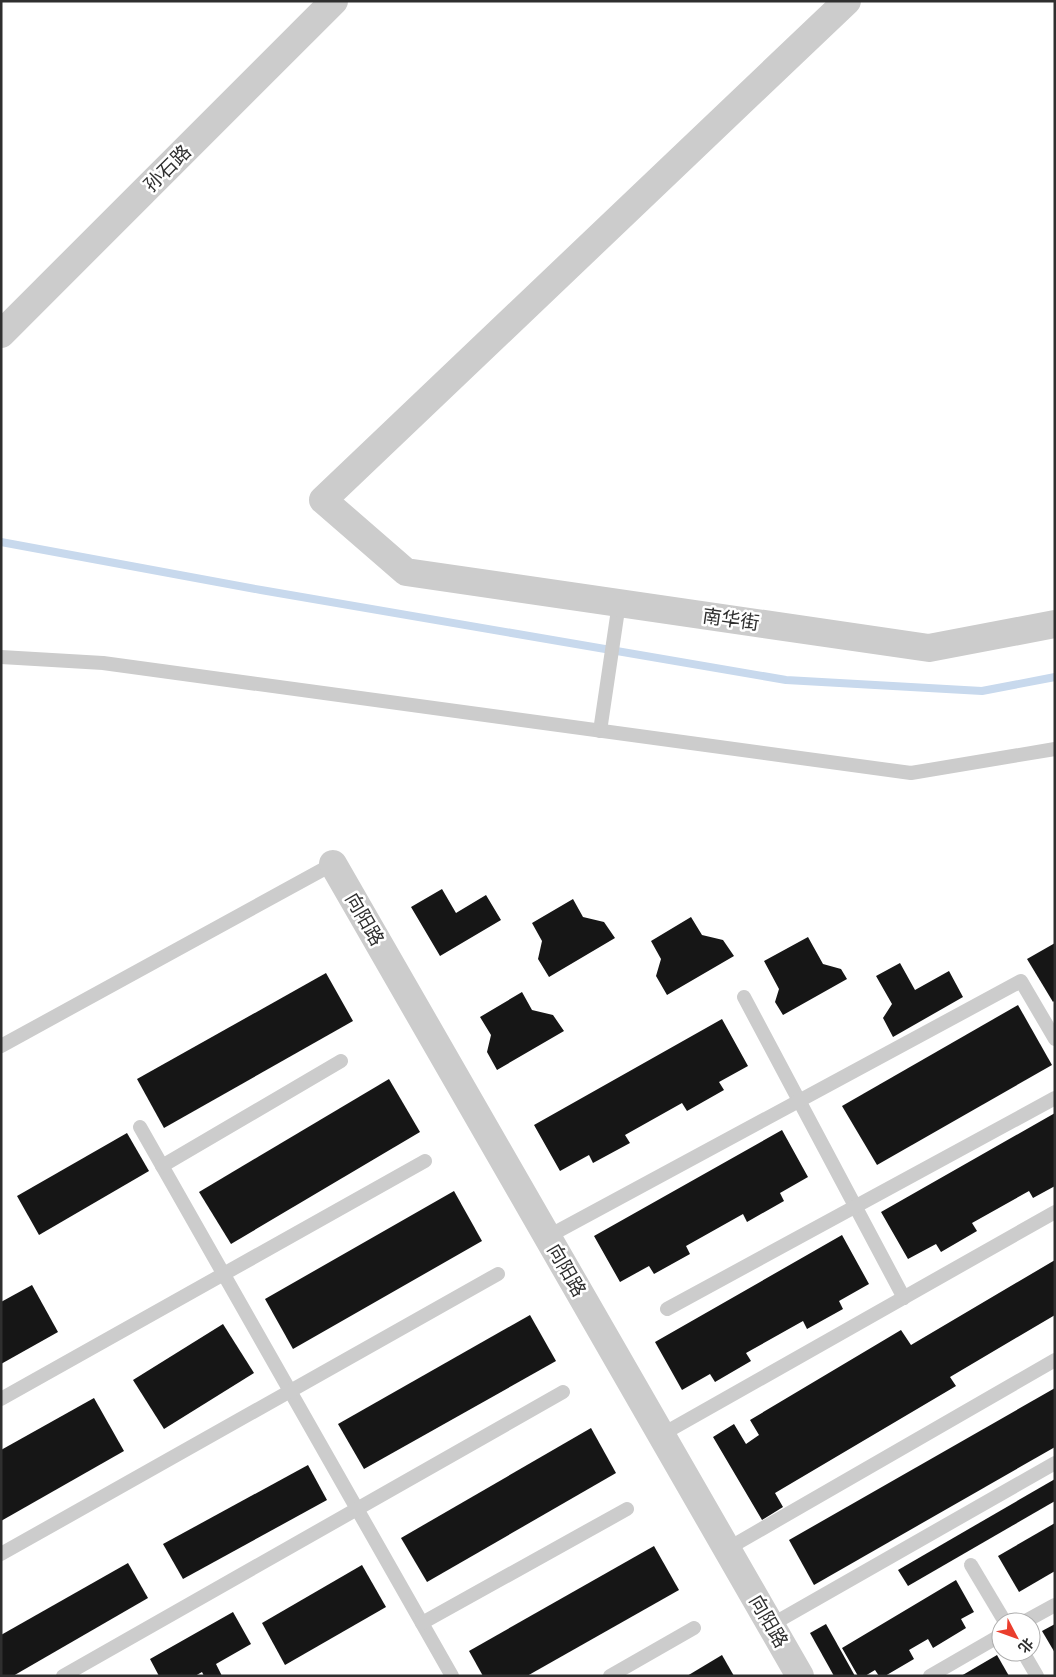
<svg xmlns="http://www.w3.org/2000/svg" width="1056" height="1677" font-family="Signika,'Noto Sans SC',sans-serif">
<rect width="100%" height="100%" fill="#fff"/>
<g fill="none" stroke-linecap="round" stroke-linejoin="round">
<path stroke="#c8d9ed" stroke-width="8" d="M1,542L261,590L786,680L982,691L1055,677"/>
</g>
<g fill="#161616">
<path d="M442,889L456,913L486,895L501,920L440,956L411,907Z"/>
<path d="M573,899L583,917L604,922L615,938L549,977L538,959L542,941L532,923Z"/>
<path d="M691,917L702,935L723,940L734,956L667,995L656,976L661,959L651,941Z"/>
<path d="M808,937L823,964L841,969L847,979L783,1015L775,1002L779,989L764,961Z"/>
<path d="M1055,943V1000L1053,1002L1027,959Z"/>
<path d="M900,963L915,990L949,971L963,997L893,1037L883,1018L892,1004L876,976Z"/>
<path d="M326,973L353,1021L164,1128L137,1079Z"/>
<path d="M522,992L532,1010L553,1015L564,1031L497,1070L487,1052L491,1035L480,1017Z"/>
<path d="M1018,1005L1052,1065L877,1165L842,1106Z"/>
<path d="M722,1019L748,1066L719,1082L724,1090L687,1111L682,1103L625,1135L630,1143L593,1163L589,1155L560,1171L534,1125Z"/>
<path d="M389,1079L420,1132L231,1244L199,1192Z"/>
<path d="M1055,1113V1186L1033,1198L1029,1191L972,1223L977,1231L941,1252L936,1244L908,1259L881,1212Z"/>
<path d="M782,1130L808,1177L780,1193L784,1201L747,1222L743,1214L686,1246L690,1254L654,1274L649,1266L620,1282L594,1236Z"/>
<path d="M127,1133L149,1171L39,1235L17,1196Z"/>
<path d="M454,1191L482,1241L293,1349L265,1299Z"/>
<path d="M842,1235L869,1284L839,1301L843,1309L807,1329L803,1321L746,1353L751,1361L715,1382L710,1374L682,1390L655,1342Z"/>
<path d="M1055,1260V1315L950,1377L956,1386L775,1493L783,1507L762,1520L713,1437L734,1424L746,1444L759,1435L750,1420L901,1330L911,1345Z"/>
<path d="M32,1285L58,1332L1,1364V1302Z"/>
<path d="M530,1315L556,1361L364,1469L338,1424Z"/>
<path d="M223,1324L254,1373L164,1429L133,1380Z"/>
<path d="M1055,1388V1447L814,1585L789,1540Z"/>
<path d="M94,1398L124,1451L1,1521V1450Z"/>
<path d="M591,1428L616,1473L427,1582L401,1538Z"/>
<path d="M308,1465L327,1500L183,1579L163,1544Z"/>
<path d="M1055,1479V1501L908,1586L898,1570Z"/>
<path d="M1055,1523V1571L1019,1592L998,1556Z"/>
<path d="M654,1546L679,1590L527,1676H483L469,1651Z"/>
<path d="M128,1563L148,1598L13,1676H1V1635Z"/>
<path d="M362,1565L386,1607L285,1665L262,1623Z"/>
<path d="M956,1580L974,1612L961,1619L966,1628L933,1648L928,1639L909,1650L914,1659L885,1676H879L875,1670L865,1676H858L842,1648Z"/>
<path d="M233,1612L251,1644L216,1664L222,1676H204L202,1672L195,1676H159L150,1659Z"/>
<path d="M826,1624L855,1676H834L810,1633Z"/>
<path d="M1055,1624V1653L1042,1631Z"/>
<path d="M722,1655L734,1676H687Z"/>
<path d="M997,1655L1009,1676H961Z"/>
</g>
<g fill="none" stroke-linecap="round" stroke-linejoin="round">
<g stroke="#ccc" stroke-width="14">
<path d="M1,657L103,663L911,773L1055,749"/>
<path d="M600,731L619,603"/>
<path d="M744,997L904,1298"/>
<path d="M1,1046L333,864"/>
<path d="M140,1127L452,1676"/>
<path d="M162,1166L341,1061"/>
<path d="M547,1237L1021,981L1055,1039"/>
<path d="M667,1309L1055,1098"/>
<path d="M1,1399L425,1161"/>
<path d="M661,1435L1055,1212"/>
<path d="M727,1549L1055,1360"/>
<path d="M1,1554L498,1274"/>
<path d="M971,1565L1005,1622"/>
<path d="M1024,1622L1055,1605"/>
<path d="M422,1623L627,1509"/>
<path d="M771,1625L1055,1463"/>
<path d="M1023,1652L1037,1676"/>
<path d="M63,1676L563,1392"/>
<path d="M610,1676L694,1628"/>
<path d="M930,1676L1001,1635"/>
</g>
<g stroke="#ccc" stroke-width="28">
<path d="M847,1L323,500L406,572L929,648L1055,624"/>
<path d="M1,334L334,1"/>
<path d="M333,864L800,1676"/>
</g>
</g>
<g text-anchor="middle" stroke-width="5" stroke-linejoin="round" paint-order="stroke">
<g font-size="19" fill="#2f2f2f" stroke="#fff">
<text transform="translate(167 168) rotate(-45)" y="7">孙石路</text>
<text transform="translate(731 619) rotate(8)" y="7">南华街</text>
<text transform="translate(365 919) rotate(60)" y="7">向阳路</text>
<text transform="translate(567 1270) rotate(60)" y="7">向阳路</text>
<text transform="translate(769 1621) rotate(60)" y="7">向阳路</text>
</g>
</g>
<rect width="1056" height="1677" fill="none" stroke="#2f2f2f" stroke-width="5"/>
<g transform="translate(1016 1637) rotate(131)"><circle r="24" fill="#ffffff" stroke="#acacac"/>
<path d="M0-4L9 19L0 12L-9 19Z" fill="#ea3e2d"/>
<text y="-8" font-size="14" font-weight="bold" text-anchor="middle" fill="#2f2f2f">北</text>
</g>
</svg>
